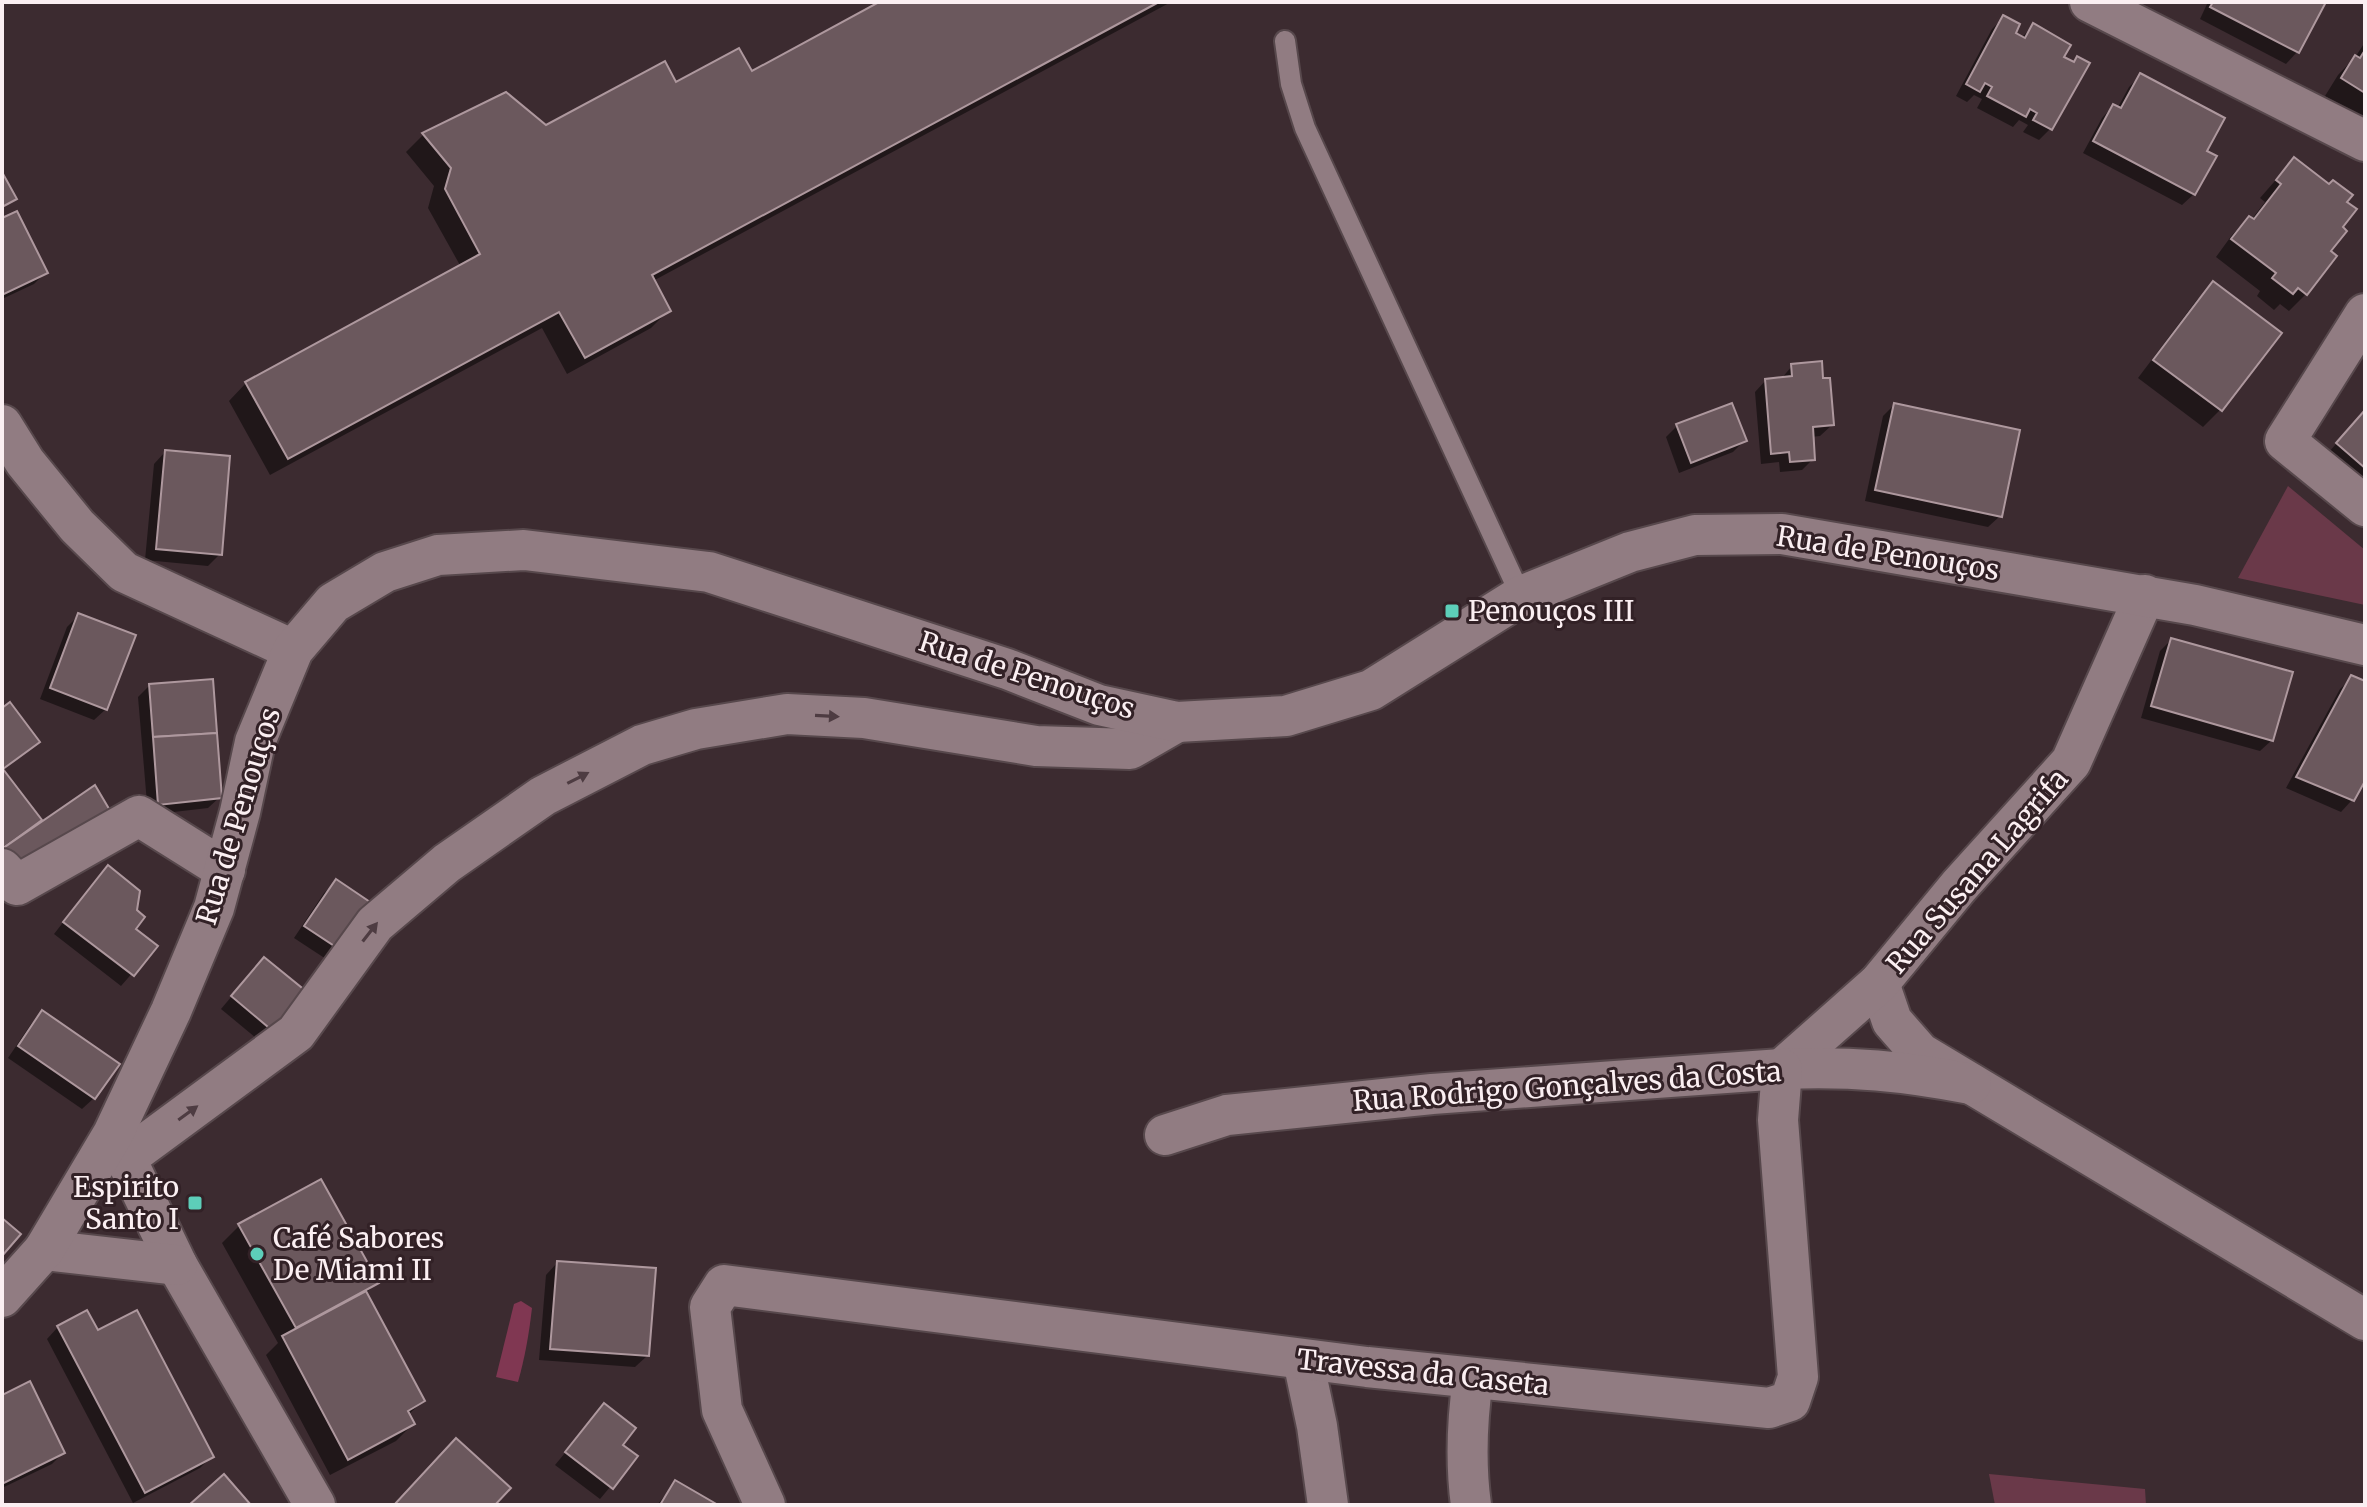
<svg xmlns="http://www.w3.org/2000/svg" width="2367" height="1507" font-family="Merriweather,serif">
<rect width="100%" height="100%" fill="#3c2b30"/>
<g fill="#6a3949">
<path d="M2288,486L2365,550V605L2238,578Z"/>
<path d="M1989,1474L2145,1489L2146,1505H1995Z"/>
</g>
<path fill="#803752" d="M521,1301L532,1308C529,1334 525,1357 518,1382L496,1377L514,1304Z"/>
<g fill="#0007">
<path d="M883,2H1171L653,281L669,310L651,328L567,374L542,328L270,475L229,401L246,383L461,267L428,208L434,186L406,152L423,135L506,94L546,127L675,85L751,73Z"/>
<path d="M2208,2H2324L2297,52L2286,64L2200,19Z"/>
<path d="M2004,17L2013,34L2021,38L2033,26L2061,58L2072,63L2077,58L2050,129L2039,140L2023,132L2028,125L2019,120L2013,127L1977,108L1982,99L1974,95L1967,102L1956,96L1992,29Z"/>
<path d="M2365,42V124L2362,119L2325,96L2338,75L2356,56Z"/>
<path d="M2140,76L2194,194L2182,205L2083,153L2102,118L2113,106L2117,109L2129,87Z"/>
<path d="M2294,159L2345,202L2340,227L2306,294L2289,311L2280,304L2274,310L2257,296L2260,291L2216,257L2232,235L2249,218L2251,220L2265,202L2260,198Z"/>
<path d="M2,221L45,273L34,284L2,299Z"/>
<path d="M2213,284L2279,333L2220,410L2203,427L2138,378L2196,301Z"/>
<path d="M1792,366L1832,425L1820,436L1811,437L1813,459L1802,470L1780,472L1779,462L1761,464L1755,392L1766,380L1781,379Z"/>
<path d="M1894,405L2000,516L1988,527L1865,501L1883,416Z"/>
<path d="M2365,411V501L2321,461Z"/>
<path d="M1677,426L1744,441L1733,452L1679,473L1666,437Z"/>
<path d="M165,452L220,554L208,566L145,560L154,464Z"/>
<path d="M79,615L106,709L94,720L40,699L67,627Z"/>
<path d="M2171,640L2272,740L2260,751L2141,718L2160,651Z"/>
<path d="M2352,678L2365,683V777L2352,800L2341,812L2286,788L2340,689Z"/>
<path d="M150,685L220,797L208,808L148,815L138,697Z"/>
<path d="M2,710L38,742L2,771L41,822L2,876Z"/>
<path d="M97,879L133,929L155,947L121,986L54,934Z"/>
<path d="M336,882L371,905L329,961L294,938L324,893Z"/>
<path d="M253,971L304,992L261,1042L221,1009Z"/>
<path d="M43,1012L117,1064L94,1098L82,1109L8,1058L31,1024Z"/>
<path d="M240,1225L376,1283L365,1294L423,1401L408,1415L413,1424L396,1441L330,1475L266,1355L278,1343L222,1243Z"/>
<path d="M557,1263L647,1356L635,1367L539,1360L546,1275Z"/>
<path d="M58,1327L97,1333L212,1456L200,1468L133,1503L47,1339Z"/>
<path d="M2,1397L63,1453L52,1464L2,1488Z"/>
<path d="M604,1406L621,1445L636,1456L600,1499L555,1465Z"/>
<path d="M676,1482L714,1505H657Z"/>
</g>
<g fill="#6b585d" stroke="#ae989e" stroke-width="2">
<path d="M879,2H1159L652,275L671,311L585,358L559,312L288,459L245,382L480,254L445,189L451,168L422,133L506,92L546,125L665,61L676,82L739,48L752,71Z"/>
<path d="M2213,2H2326L2299,53L2210,7Z"/>
<path d="M2003,15L2020,24L2016,33L2025,38L2033,23L2071,45L2064,57L2074,62L2077,56L2090,63L2052,130L2033,120L2037,113L2030,109L2026,117L1987,96L1992,87L1985,83L1980,92L1966,84Z"/>
<path d="M2365,50V93L2341,78L2355,55L2360,58Z"/>
<path d="M2140,73L2225,118L2207,151L2217,156L2195,195L2093,141L2113,104L2121,108Z"/>
<path d="M2294,157L2329,184L2333,180L2353,195L2347,202L2357,209L2343,227L2347,231L2331,251L2337,256L2307,295L2298,288L2293,294L2272,278L2276,273L2231,239L2249,216L2254,219L2281,184L2276,180Z"/>
<path d="M2,172L17,199L2,207Z"/>
<path d="M17,211L48,273L2,295V218Z"/>
<path d="M2213,281L2282,333L2222,411L2153,360Z"/>
<path d="M1822,361L1823,378H1830L1834,425L1813,427L1815,460L1790,462L1789,452L1771,454L1765,379L1792,376L1791,364Z"/>
<path d="M1732,403L1747,441L1691,463L1676,424Z"/>
<path d="M1894,403L2020,430L2002,517L1875,490Z"/>
<path d="M2365,410V468L2336,443Z"/>
<path d="M165,450L230,456L222,555L156,549Z"/>
<path d="M78,613L136,635L107,710L50,688Z"/>
<path d="M2171,638L2293,672L2273,741L2151,706Z"/>
<path d="M2351,675L2365,681V781L2354,801L2296,777Z"/>
<path d="M213,679L217,733L153,737L149,684Z"/>
<path d="M10,702L40,742L3,769L42,820L2,849V708Z"/>
<path d="M217,733L222,798L158,805L153,737Z"/>
<path d="M95,785L115,819L22,875L2,849Z"/>
<path d="M108,865L140,891L137,910L145,917L136,929L158,946L134,976L63,922Z"/>
<path d="M336,879L373,904L342,951L304,926Z"/>
<path d="M264,957L307,992L274,1032L231,996Z"/>
<path d="M42,1010L120,1064L95,1099L18,1046Z"/>
<path d="M321,1179L379,1283L296,1328L238,1224Z"/>
<path d="M2,1218L21,1234L2,1256Z"/>
<path d="M557,1261L656,1268L649,1356L550,1349Z"/>
<path d="M366,1291L425,1401L408,1411L415,1424L348,1460L282,1336Z"/>
<path d="M87,1310L98,1330L137,1310L214,1457L145,1493L57,1326Z"/>
<path d="M30,1381L65,1453L2,1484V1395Z"/>
<path d="M604,1403L636,1428L623,1445L638,1456L613,1489L565,1452Z"/>
<path d="M456,1438L511,1488L495,1505H394Z"/>
<path d="M224,1474L251,1505H189Z"/>
<path d="M675,1480L718,1505H660Z"/>
</g>
<g fill="none" stroke-linecap="round" stroke-linejoin="round">
<g stroke="#57484c" stroke-width="24">
<path id="lane" d="M1285,41L1291,84L1305,128L1521,596"/>
</g>
<g stroke="#57484c" stroke-width="44">
<g id="street">
<path d="M2090,2L2365,141"/>
<path d="M2365,314L2285,441L2365,506"/>
<path d="M2,425L25,462L77,526L124,572L293,650"/>
<path d="M2,869L17,885L139,816L225,870"/>
<path d="M1879,983L1892,1021L1920,1053L2365,1320"/>
<path d="M1782,1069L1879,983L1959,886L2071,762L2145,595"/>
<path d="M1165,1135L1227,1115L1432,1094L1782,1069C1851,1066 1903,1071 1971,1084"/>
<path d="M115,1136L177,1265L315,1505"/>
<path d="M125,1159L296,1033L375,924L447,863L543,796L642,745L696,729L787,714L864,718L1036,746L1130,749L1177,722"/>
<path d="M44,1250L177,1265"/>
<path d="M2,1297L44,1250L113,1134L171,1011L214,908L240,812L255,742L293,650L333,603L385,572L438,555L524,550L709,572L1007,669L1099,705L1177,722L1286,716L1371,690L1521,596L1630,552L1695,535L1782,534L2195,605L2365,645"/>
<path d="M1303,1360L1317,1426L1328,1505"/>
<path d="M765,1505L722,1410L710,1307L724,1285L1367,1367L1769,1408L1790,1401L1798,1377L1778,1120L1782,1069"/>
<path d="M1471,1505C1465,1461 1467,1421 1473,1378"/>
</g>
</g>
<use href="#lane" stroke="#917c82" stroke-width="20"/>
<use href="#street" stroke="#917c82" stroke-width="40"/>
</g>
<defs><path id="oneway-solid" d="M-6-.8H1V-3.2L6.5 0L1 3.2V.8H-6Z" transform="scale(2)"/></defs>
<g fill="#4e3c42">
<use href="#oneway-solid" transform="translate(827 716) rotate(3)"/>
<use href="#oneway-solid" transform="translate(578 778) rotate(-27)"/>
<use href="#oneway-solid" transform="translate(370 932) rotate(-52)"/>
<use href="#oneway-solid" transform="translate(188 1113) rotate(-36)"/>
</g>
<g fill="#5dceb9" stroke="#322126" stroke-width="3">
<rect x="1444" y="603" width="16" height="16" rx="4"/>
<rect x="187" y="1195" width="16" height="16" rx="4"/>
<circle cx="257" cy="1254" r="8"/>
</g>
<g text-anchor="middle" stroke-width="6" stroke-linejoin="round" paint-order="stroke">
<g font-size="28" fill="#fbeff2" stroke="#322126">
<text transform="translate(1888 553) rotate(9)" y="10">Rua de Penouços</text>
<text transform="translate(1027 675) rotate(18)" y="10">Rua de Penouços</text>
<text transform="translate(238 816) rotate(-73)" y="10">Rua de Penouços</text>
<text transform="translate(1977 871) rotate(-49)" y="10">Rua Susana Lagrifa</text>
<text transform="translate(1567 1086) rotate(-4)" y="10">Rua Rodrigo Gonçalves da Costa</text>
<text transform="translate(1423 1372) rotate(6)" y="10">Travessa da Caseta</text>
</g>
<g font-size="28" fill="#fbeff2" stroke="#322126" text-anchor="start">
<text x="1468" y="621">Penouços III</text>
<text x="179" y="1197" text-anchor="end">Espirito<tspan x="179" dy="32">Santo I</tspan></text>
<text x="273" y="1248">Café Sabores<tspan x="273" dy="32">De Miami II</tspan></text>
</g>
</g>
<rect width="2367" height="1507" fill="none" stroke="#fbeff2" stroke-width="8"/>
</svg>
